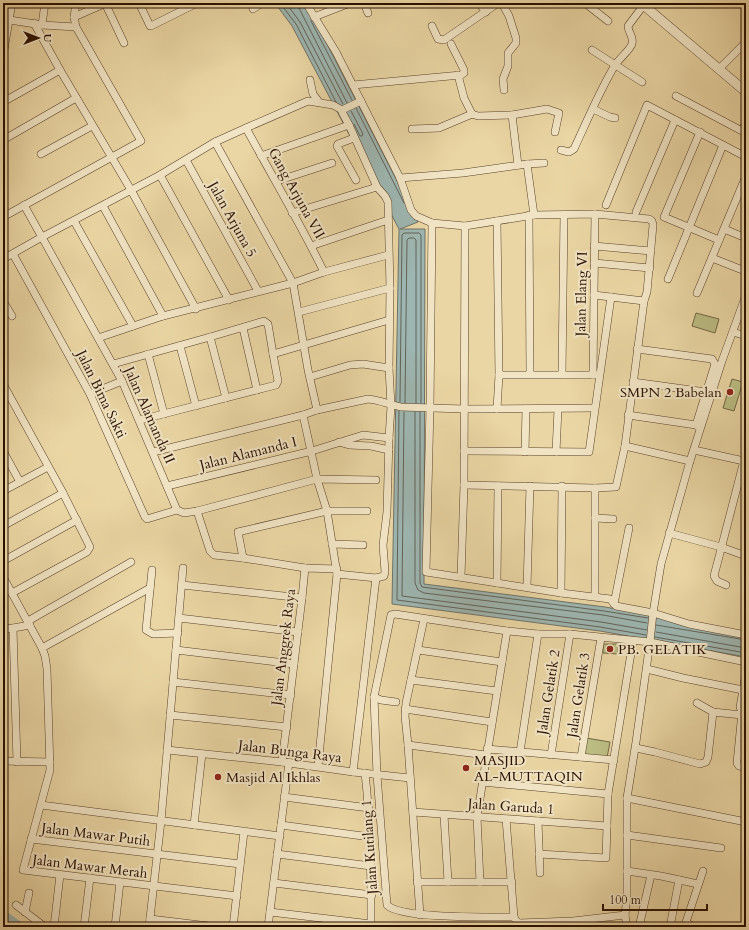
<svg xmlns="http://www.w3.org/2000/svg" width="749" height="930" font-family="Cardo,serif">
<rect width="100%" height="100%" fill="#ead6a4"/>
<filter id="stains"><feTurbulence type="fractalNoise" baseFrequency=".005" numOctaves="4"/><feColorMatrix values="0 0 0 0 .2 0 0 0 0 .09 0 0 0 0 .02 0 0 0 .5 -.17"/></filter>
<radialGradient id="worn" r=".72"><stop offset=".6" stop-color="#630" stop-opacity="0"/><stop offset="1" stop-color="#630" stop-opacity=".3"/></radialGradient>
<g fill="#bbbd83" stroke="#726642">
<path d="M696,313L719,319L715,333L692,326Z"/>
<path d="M732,379L743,382L734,411L723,408Z"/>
<path d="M603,644H618V654L603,653Z"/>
<path d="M586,738L610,742L607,758L583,755Z"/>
</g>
<path fill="#9db6b1" stroke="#6f736a" d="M275,3H306L418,222L400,229H425L424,584L605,607L746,632V657L600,631L392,604L399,229L292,26Z"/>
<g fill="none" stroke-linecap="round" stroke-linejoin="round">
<g stroke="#636258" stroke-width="1">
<path d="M280,3L296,24L336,102"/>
<path d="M286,3L300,22L343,104"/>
<path d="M298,3L299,8L347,103"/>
<path d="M311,21L352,100"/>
<path d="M356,108L404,203"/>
<path d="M351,111L363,134L362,136H360L354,124"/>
<path d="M400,402L402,235L404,233H419L421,235V403"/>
<path d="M405,403L407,240L409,238H414L416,240V403"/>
<path d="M399,411L397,600L600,627L646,635"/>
<path d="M404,412L402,596L601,622L647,630"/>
<path d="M415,412V583L418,590L424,593L603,615L647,623"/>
<path d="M420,412V583L422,587L604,611L648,618"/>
<path d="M656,625L746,640"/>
<path d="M656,632L746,648"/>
<path d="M655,637L746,653"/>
</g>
<path stroke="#9db6b1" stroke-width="13" d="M3,917L17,927"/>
<g stroke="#594129" stroke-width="8">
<g id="minor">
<path d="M105,3L124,43"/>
<path d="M139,3L150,26H151L197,3"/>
<path d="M306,3L336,52L400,178L411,210L416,216L432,223"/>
<path d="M364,3L368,13"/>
<path d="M479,3L486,12"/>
<path d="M502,3L509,16L516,38V43L508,53V66L503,79L504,90"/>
<path d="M585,3L608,21"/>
<path d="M253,9L262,3"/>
<path d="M74,17L76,3"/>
<path d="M314,17L350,3"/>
<path d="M3,19L42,25L76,27L74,17L106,3"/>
<path d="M34,23L60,70L131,190L196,309"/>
<path d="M42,25L45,3"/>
<path d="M432,26L438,39L444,40L498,3"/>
<path d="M592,50L642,82"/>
<path d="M3,55L12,3"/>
<path d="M719,69L746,42"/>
<path d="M458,75L464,98L472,114"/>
<path d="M310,80L313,94L319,102"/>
<path d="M353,85L461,75L464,73V70L451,44"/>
<path d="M676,96L742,131L746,122"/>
<path d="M3,102L60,70"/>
<path d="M593,109L610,117L615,118"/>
<path d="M512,115L518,165"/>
<path d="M246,128C272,176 300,223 324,272"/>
<path d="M412,129L439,128L472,114L478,116L512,115L547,109L559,113L555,132"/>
<path d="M700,132L664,217L719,240"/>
<path d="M354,138L338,144L337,146L356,180"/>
<path d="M3,140L76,98"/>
<path d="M215,142L293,283L308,370L317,410"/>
<path d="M561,150L569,152L574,149C587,121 599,92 615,65C619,59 630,50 632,44C634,36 628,33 628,26L643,6"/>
<path d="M41,154L92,126"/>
<path d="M261,156L349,125"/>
<path d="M186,160L258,291"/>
<path d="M527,164L534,215"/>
<path d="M160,175L229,300"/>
<path d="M400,178L463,173L527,164L544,163"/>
<path d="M277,181L332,163"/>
<path d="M24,205L122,381L177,510L184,513L197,511L317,479L376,480"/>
<path d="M606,205L647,105L746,157"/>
<path d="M103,206L163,316"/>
<path d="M636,212L675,120"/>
<path d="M292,213L377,187"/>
<path d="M529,215L530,374"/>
<path d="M3,217L141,141L76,27"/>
<path d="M74,221L133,326"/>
<path d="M497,221L499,375L497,409"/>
<path d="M724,229L746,238"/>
<path d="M311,246L388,220"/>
<path d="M594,246L651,251"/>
<path d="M13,254L90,394L145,517L147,519L177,510"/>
<path d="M712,258L745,271"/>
<path d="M3,259L42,237L160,175L215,142L246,128L308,101L333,105L342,110"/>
<path d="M594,263L650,268"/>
<path d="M668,279L723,145"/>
<path d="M697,293L746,176"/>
<path d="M3,301L12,316"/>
<path d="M644,301L647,292L653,225L652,221L649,219L595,214L534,215L465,226L432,223L430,407L426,572L561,593L610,599L616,606L653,613L689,624L746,635"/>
<path d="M299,312L390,288"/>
<path d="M243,328L257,390"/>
<path d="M733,332L746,336"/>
<path d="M210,337L226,398"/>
<path d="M98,338L163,316L293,283L324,272L388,255"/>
<path d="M180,346L196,406"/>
<path d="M637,349L712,359L715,364L696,425"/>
<path d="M148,354L164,414"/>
<path d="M113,364L210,337L264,321L268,324L273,354L389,320"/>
<path d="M562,374L564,215"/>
<path d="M499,375H597"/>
<path d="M593,375L595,214"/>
<path d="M310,377L350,365L363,364L389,368"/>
<path d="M633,382L706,392"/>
<path d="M3,384L63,493L90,547L87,552L12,593"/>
<path d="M90,394L122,381"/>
<path d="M303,415L317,479L327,511L337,574L318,766"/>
<path d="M628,415L696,425L699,427"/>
<path d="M140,420L276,385L278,381L273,354"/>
<path d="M339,442L349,445L371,446L389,450"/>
<path d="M625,446L690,461"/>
<path d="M694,450L744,461"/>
<path d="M3,451L20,482"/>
<path d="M464,451L589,452L611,297"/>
<path d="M153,452L303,415L317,410L368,399C380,400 390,405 401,407L464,409L594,408"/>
<path d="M525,452L526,409"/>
<path d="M556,452L558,409"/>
<path d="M464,485L595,488L616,487L625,446L644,301L594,295"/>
<path d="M167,486L312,451L363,435L389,438"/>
<path d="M3,491L48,467"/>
<path d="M197,511L210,551L214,555L243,558L305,568"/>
<path d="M595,518L613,519"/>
<path d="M3,526L63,493"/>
<path d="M669,533L721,547L746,556"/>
<path d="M332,544L363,545"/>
<path d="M243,558L238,532L327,511H367"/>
<path d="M3,561L77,520"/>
<path d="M152,570L146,630L153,634L178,633"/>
<path d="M337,574L376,578L384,576L385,572L383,545L387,512L389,438L391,406L389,368L390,288L388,202L385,196L377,187L349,125L342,112V110L361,101"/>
<path d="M3,577L42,648L45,656L47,669L50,770L23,870L237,896"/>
<path d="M461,577L464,485L465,226"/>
<path d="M497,583L498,486"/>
<path d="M182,585L302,598"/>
<path d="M726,585L717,581L714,576L746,453"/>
<path d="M527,587L530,486"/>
<path d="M561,593L562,486"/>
<path d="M595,596V488"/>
<path d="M614,604L629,528"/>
<path d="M179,618L298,632"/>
<path d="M28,621L131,562"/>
<path d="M13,628L17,762"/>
<path d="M3,629L13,628L30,625"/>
<path d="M42,648L150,588"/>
<path d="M176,650L294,664"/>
<path d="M418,650L502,662"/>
<path d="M647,669L683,678L743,690L740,707L742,712L746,713"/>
<path d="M411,680L497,691"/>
<path d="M173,682L291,695"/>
<path d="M743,690L746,673"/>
<path d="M374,697L381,700L396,702"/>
<path d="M405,709L492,722"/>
<path d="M713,712L742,715"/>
<path d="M742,712L737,763L739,766L746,768"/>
<path d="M170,715L287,727"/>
<path d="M408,745L486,755"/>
<path d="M636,748L655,752L700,764L706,762L708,757L713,712L697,703"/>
<path d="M487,749L614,760"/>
<path d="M167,750L282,762L353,772L410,778"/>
<path d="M520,752L538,634"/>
<path d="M551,755L570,634"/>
<path d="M581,757L601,638"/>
<path d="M3,761L50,762"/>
<path d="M282,762L302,598L305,568L337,569"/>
<path d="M353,772L376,578"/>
<path d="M365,773C371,825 371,876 371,927"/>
<path d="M482,782L608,794"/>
<path d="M284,797L369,808"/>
<path d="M627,798L746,822"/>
<path d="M41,805L280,836"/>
<path d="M413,812L607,826"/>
<path d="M444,815L448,882"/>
<path d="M506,819L514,917L517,922L519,923L520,927"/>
<path d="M538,821L540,873"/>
<path d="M194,825L202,754"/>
<path d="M281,825L370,837"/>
<path d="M627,835L721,848"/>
<path d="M31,839L240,864"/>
<path d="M277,854L371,866"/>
<path d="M539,854L606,858L608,794L633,641"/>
<path d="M627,871L661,876L698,884"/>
<path d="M417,882H512"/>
<path d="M480,882L477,817L507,631"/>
<path d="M274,883L372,895"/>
<path d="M16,905L45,927"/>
<path d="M25,912L29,893"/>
<path d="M270,912L371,924"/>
<path d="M420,915L408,745L405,716L406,703L424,619"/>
<path d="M514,917C492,917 400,919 387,905L377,775L374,697L391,615L395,614L507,631L538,634H570L650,642L746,662"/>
<path d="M150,919L217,927"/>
<path d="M519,923L573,921L625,915"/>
<path d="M54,927L60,875"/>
<path d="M84,927L90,878"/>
<path d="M115,927L120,882"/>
<path d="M149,927L161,821L183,568"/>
<path d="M233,927L244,832"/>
<path d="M268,927L289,762"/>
<path d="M627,927L625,915L627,896V798L636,742L650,642L653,613L661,564L690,461L722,361L746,295"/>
<path d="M639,927L651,875"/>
<path d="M670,927L679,880"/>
<path d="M693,927L686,922L703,871"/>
</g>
</g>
<g stroke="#594129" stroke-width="10">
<path id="tertiary" d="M641,3L746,92"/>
</g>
<use href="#minor" stroke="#f1e4c4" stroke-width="7"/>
<use href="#tertiary" stroke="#f1e4c4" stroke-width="9"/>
</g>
<g fill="#8f2418" stroke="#f1e4c4" stroke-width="1.5">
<circle cx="730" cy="392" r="4"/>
<circle cx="610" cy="649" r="4"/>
<circle cx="466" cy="768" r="4"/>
<circle cx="218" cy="777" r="4"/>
</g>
<g text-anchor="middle" stroke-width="4" stroke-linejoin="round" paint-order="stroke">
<g font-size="14" fill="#290f00" stroke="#f1e4c4">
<text transform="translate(297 193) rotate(61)" y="5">Gang Arjuna VII</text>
<text transform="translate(233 219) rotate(61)" y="5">Jalan Arjuna 5</text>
<text transform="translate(581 294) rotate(-89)" y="5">Jalan Elang VI</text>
<text transform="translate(102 394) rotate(64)" y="5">Jalan Bima Sakti</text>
<text transform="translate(150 415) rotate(66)" y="5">Jalan Alamanda II</text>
<text transform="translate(248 453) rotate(-14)" y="5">Jalan Alamanda I</text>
<text transform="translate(283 647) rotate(-83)" y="5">Jalan Anggrek Raya</text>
<text transform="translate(548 692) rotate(-81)" y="5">Jalan Gelatik 2</text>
<text transform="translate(578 695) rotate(-81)" y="5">Jalan Gelatik 3</text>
<text transform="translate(290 751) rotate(7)" y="5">Jalan Bunga Raya</text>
<text transform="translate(511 806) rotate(4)" y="5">Jalan Garuda 1</text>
<text transform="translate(96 834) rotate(7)" y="5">Jalan Mawar Putih</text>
<text transform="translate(369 847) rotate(-94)" y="5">Jalan Kutilang 1</text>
<text transform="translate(90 866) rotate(7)" y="5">Jalan Mawar Merah</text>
</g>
<g font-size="14" fill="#290f00" stroke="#f1e4c4" text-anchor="start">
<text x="722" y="397" text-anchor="end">SMPN 2 Babelan</text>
<text x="618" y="654">PB. GELATIK</text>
<text x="474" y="765">MASJID<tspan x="474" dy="16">AL-MUTTAQIN</tspan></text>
<text x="226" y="782">Masjid Al Ikhlas</text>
</g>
</g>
<rect width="749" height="930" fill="none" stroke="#ead6a4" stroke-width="16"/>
<rect x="4" y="4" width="741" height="922" fill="none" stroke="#290f00" stroke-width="2"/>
<rect x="8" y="8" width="733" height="914" fill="none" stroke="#290f00"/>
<g transform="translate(38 38) rotate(90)" stroke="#f1e4c4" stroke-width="3" paint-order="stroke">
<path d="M0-3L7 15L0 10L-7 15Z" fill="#290f00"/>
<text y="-6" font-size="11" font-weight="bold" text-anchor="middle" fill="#290f00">U</text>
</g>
<path d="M603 904v6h104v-6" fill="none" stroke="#290f00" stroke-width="2"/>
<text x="609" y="904" font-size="12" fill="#290f00" stroke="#f1e4c4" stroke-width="3" paint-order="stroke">100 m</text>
<rect width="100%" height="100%" filter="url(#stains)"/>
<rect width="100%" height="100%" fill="url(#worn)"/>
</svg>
